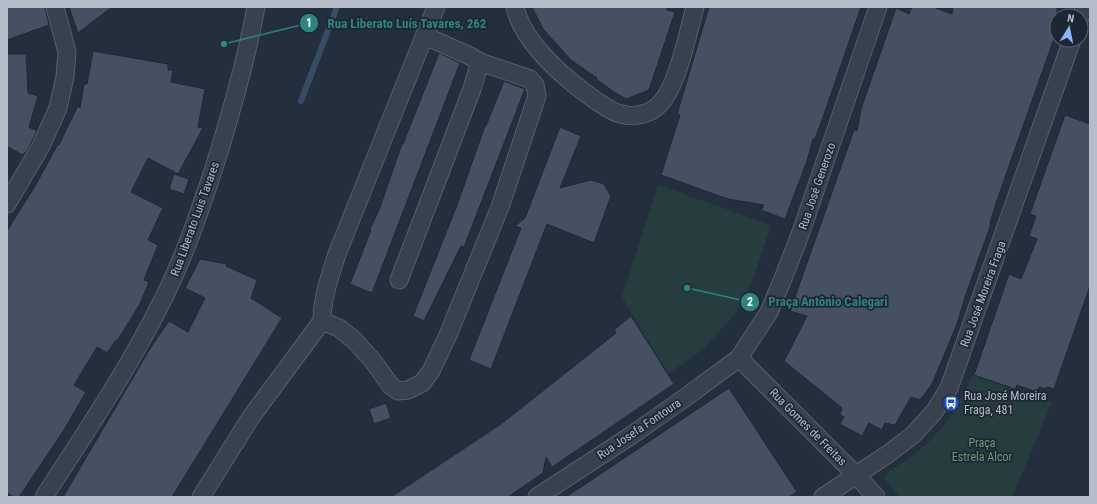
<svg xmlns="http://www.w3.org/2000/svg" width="1097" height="504" font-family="'Roboto Condensed',sans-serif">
<rect width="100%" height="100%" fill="#242f3e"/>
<g fill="#263c3f">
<path d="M658,185L771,225L753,279L744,300L731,319L701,351L668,374L622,297Z"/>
<path d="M973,374L1052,402L1012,497H900L884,479L886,474C895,466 907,461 916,453C943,433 959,404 973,374Z"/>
</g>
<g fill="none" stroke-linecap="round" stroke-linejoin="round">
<path stroke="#394c67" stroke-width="6" d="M301,101L337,7"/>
</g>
<g fill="#455162" stroke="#1f2835">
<path d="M7,7H45L49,25L7,40Z"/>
<path d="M69,7H112L78,33Z"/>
<path d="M532,7H667V10L675,12L649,90L626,99L614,92L596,79L597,78L571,60L543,29Z"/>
<path d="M709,7H861L822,120L815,139H813L807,161L785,219L761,210L764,205L728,199L661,175L680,115L677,114Z"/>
<path d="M912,7H933L952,14L953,7H1057V30L996,203L990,223L991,224L965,297L957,324L932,384L920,400L911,397L895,425L885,423L882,430L869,423L862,436L840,424L844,417L840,415L842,408L784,361L807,316L790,311L854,130L857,131L861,109L896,8L909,14Z"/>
<path d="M93,51L168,64V70H173L171,82L205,89L198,127L203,128L178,174L148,158L131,192L163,208L148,240L158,245L144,280L149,282L140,304L117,341L116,340L107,353L97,347L74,385L86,392L64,430L19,497H14L7,493V231L35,186L58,144L59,145L66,130L78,106L80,108L84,84H87Z"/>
<path d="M439,53L460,63L372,293L350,284L371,230L370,229L379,210L402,144H403Z"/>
<path d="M7,54H26L28,93L38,96L29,127L37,131L27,151L22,155L7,146Z"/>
<path d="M504,81L525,89L464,247L461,246L424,321L413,316L457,205L485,126H486Z"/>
<path d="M1065,115L1090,124V286L1054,389L1047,387L1046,389L1039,387L1037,392L1017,385L1015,389L974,375L1009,274L1021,279L1037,239L1029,236L1036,216L1030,214Z"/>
<path d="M560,127L581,136L560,188L591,180L604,184L611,196L594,243L547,224L491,369L469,360L521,228L515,226L525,218Z"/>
<path d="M174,174L189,179L184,194L169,189Z"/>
<path d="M200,259L227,264L226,266L257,280L251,298L282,318L172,497H63L151,347L169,321L188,332L205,298L185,288Z"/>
<path d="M631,316L674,384L552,467L546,457L543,473L508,497H391L501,424L616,333L614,330Z"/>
<path d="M729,388L797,492L789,497H566Z"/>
<path d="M386,403L391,418L374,424L369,409Z"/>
</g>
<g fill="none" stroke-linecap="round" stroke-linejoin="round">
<g stroke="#565f6c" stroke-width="19">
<g id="minor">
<path d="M515,7C523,43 565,79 595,100C603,105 611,112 621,114C635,118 650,114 660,104C678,85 688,32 695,7"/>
<path d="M1081,16L1084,7"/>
<path d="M7,204L41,146L58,108L65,77L67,52L55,7"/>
<path d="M399,280L472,89L480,62L470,56L425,36"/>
<path d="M322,321L339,328L354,340L373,361L391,386L398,391L408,390L422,383L431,371L448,335L500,207L537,96L535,85L530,79L480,62"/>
<path d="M739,358L856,475L876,497"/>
<path d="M44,497C83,436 124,376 157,311C181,266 197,219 213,171C230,117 246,63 256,7"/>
<path d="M201,497L251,417L322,321C322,298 330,276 337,254L436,7"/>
<path d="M537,497L632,435L686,397L739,358L769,312L784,276L801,232L878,7"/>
<path d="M823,497L888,454L913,435L934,412L949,388L1072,40"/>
</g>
</g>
<use href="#minor" stroke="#38414e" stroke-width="17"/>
</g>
<defs>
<g id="bus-disc" transform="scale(0.9)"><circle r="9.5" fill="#1a4fb4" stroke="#1d2633"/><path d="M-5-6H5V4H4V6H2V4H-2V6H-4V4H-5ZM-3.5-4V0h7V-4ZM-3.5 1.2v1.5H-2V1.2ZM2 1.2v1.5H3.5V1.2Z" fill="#fff"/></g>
</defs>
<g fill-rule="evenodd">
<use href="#bus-disc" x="951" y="403"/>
</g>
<g text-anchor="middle" stroke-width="3.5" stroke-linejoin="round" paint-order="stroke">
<g font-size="12" fill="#b4bcc9" stroke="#1d2633">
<text transform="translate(817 186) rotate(-71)" y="4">Rua José Generozo</text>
<text transform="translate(195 219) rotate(-70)" y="4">Rua Liberato Luis Tavares</text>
<text transform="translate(983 294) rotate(-70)" y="4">Rua José Moreira Fraga</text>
<text transform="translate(808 427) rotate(45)" y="4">Rua Gomes de Freitas</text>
<text transform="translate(639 429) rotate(-34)" y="4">Rua Josefa Fontoura</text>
</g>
<g font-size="12" fill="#b4bcc9" stroke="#1d2633" text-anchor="start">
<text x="964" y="400">Rua José Moreira<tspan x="964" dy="14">Fraga, 481</tspan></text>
</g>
<g font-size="12" fill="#6b9a76" stroke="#1d2633">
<text x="982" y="447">Praça<tspan x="982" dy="14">Estrela Alcor</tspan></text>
</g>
</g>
<path fill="none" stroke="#308480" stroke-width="1.5" d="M224 44L309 23M687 288L750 302"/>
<g fill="#308480" stroke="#1d2633" stroke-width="1.5">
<circle cx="224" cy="44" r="4"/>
<circle cx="687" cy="288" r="4"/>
<circle cx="309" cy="23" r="10"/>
<circle cx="750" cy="302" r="10"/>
</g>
<g font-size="12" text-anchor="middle" font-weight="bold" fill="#fff">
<text x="309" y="27">1</text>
<text x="750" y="306">2</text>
</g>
<g font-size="13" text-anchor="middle" font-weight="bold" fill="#308480" stroke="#1d2633" stroke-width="3.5" stroke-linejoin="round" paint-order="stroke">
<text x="407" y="28">Rua Liberato Luís Tavares, 262</text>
<text x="828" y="306">Praça Antônio Calegari</text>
</g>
<rect width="1097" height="504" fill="none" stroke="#b4bcc9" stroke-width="16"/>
<g transform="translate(1069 28) rotate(10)"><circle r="19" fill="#1d2633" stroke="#59626f"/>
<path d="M0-3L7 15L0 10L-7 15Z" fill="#8ab4f8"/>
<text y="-6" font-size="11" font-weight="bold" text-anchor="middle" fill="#b4bcc9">N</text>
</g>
</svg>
